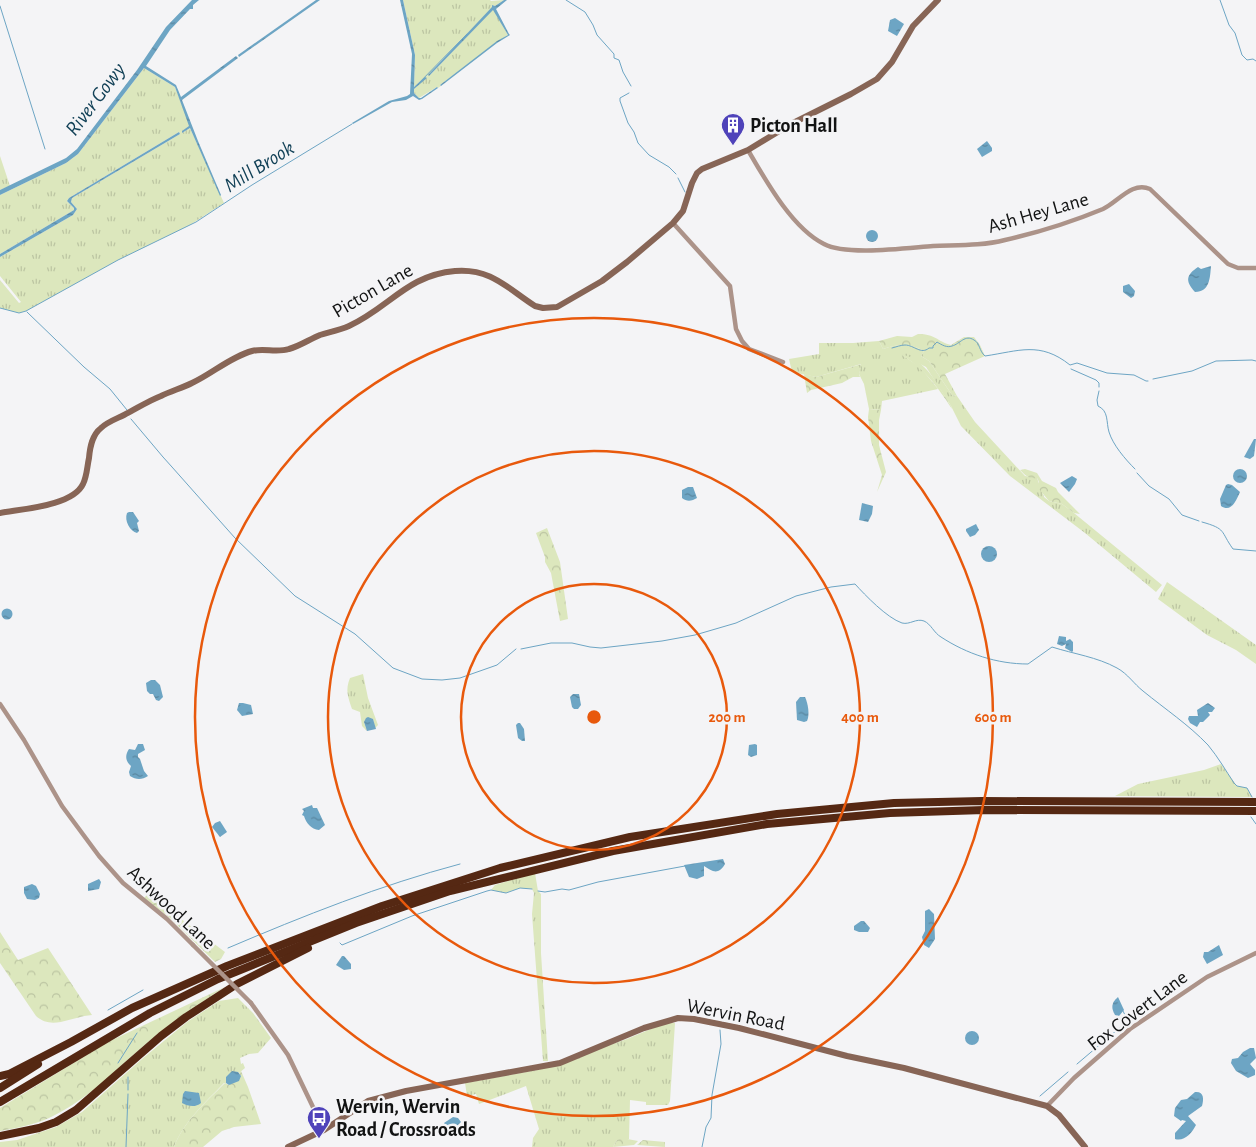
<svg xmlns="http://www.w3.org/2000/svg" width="1256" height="1147" font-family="'Alegreya Sans',sans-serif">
<defs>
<pattern id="grass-tufts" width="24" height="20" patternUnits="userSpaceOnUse" patternTransform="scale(1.25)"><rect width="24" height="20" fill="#dce7bd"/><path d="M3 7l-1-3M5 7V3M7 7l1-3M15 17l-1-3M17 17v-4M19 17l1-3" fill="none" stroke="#bcc5a2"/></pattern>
<pattern id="forest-crowns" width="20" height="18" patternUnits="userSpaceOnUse" patternTransform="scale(1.25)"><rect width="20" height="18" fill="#dce7bd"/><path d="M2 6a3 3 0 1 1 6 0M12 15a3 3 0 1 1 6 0" fill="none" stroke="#bcc5a2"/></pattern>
<pattern id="water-ripples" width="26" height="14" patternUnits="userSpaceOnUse" patternTransform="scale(1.25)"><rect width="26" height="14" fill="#6da5c4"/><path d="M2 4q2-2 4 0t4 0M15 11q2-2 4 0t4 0" fill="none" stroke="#58859e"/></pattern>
</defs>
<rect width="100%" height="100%" fill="#f4f4f6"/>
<g fill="url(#grass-tufts)">
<path d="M403,0H490L491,1L504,0L495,6L492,5L493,7L435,67L429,76L493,9L508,35L497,42L440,85L441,86L438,88L437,87L419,98L414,93V89L425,77L414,87L415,55Z"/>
<path d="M144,68L175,87L190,126L182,131V133L190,128L224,203L190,225L118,260L26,311L19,313L0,308V280L19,303L21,302L0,276V257L73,215L77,209L71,202L72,198L180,134L179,132L69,198L67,201L74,208V210L0,254V195L66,163L78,154Z"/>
<path d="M0,156L10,186L0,190Z"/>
<path d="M879,341L883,349C899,344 909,343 924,351L921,356L929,361L952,395L957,396L975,422L1025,476L1037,478L1044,497L1049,501L1062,504L1074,513L1162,585L1156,592L1085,533L1010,476L961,426L951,406L926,367L902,355L920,367L938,389L882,401L881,410L869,409L864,384L859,374L861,364L816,377L792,372L789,359L819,354V343H853Z"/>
<path d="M1167,582L1256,645V664L1236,650L1207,635L1158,599Z"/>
<path d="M363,674L368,698L378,725L375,728L373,719L364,722L367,731L362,726L360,712L352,709C348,697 345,690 350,678Z"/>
<path d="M1221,764L1237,786L1247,788L1252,797L1115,796L1138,784L1204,770Z"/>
<path d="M535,873L538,891L541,894V953L548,1061H543L532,914L534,893L532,889L520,888L506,893L491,890L495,885Z"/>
<path d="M238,998L253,1013L271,1038L258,1053L249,1054L240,1058L241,1064L243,1063L245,1068L239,1073L238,1072L226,1077V1083H224C206,1102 184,1121 174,1147H0V1142L17,1140L56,1127L82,1112L142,1059L187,1022L219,1001Z"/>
<path d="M665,1023H675L670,1101L668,1105H646V1102L630,1100L629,1139L617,1140L613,1147H532L533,1138L539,1129L526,1086L479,1104L476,1094L467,1096L465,1083L537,1070L627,1039Z"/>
</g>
<g fill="url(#forest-crowns)">
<path d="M918,334C936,334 936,341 951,345L964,337H974L980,345L985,356L945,374L957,396L952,395L929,361L921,356L924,351C909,343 899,344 883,349L879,341L897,336L912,337Z"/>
<path d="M900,354C927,359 938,386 951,406L952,409C937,386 924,368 900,354Z"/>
<path d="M862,364L859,374L860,377H853L842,383L811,390L807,393L804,374L816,377Z"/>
<path d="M869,409L881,410L879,420V445L886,472L877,492L882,475L871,441L868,417Z"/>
<path d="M1025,469L1037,473L1042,481L1056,488L1058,492L1080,514L1074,513L1062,504L1049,501L1039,489V482L1037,478C1029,479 1026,476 1020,470Z"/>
<path d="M547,528L560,562L568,619L560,621L551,573L545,562V557L536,533Z"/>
<path d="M148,894L225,952L221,959L215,962L170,918L144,898Z"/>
<path d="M0,932L18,960L48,948L92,1015C73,1016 52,1031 36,1016L0,963Z"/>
<path d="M225,987C201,1003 176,1019 153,1038C121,1064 93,1096 55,1115C38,1124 18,1128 0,1131V1108L108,1042Z"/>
<path d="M241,1071L248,1087L261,1124L234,1127L222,1131L203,1147H174C184,1121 206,1102 225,1083L229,1085L241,1076L239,1073Z"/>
<path d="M622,1138L638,1141L634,1145L613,1147L617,1140Z"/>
<path d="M643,1140L665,1142V1147L637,1145Z"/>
</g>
<g fill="url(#water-ripples)">
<path d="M192,0H199L193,5V9H190L170,30L146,66L176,85L181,97L236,56L238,58L182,100L198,141L221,195L220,196L190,128L182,133V131L189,126L175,87L144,68L78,154L66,163L0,195V190L66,158L77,149L137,70L166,27Z"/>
<path d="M316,0H320L239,57L238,55Z"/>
<path d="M400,0H403L415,55L414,87L425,77L427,78L414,89V93L419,98H421L437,87L438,88L422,99L419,100L413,96L406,100L392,102L353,124L352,123L389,101L407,96L410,94L412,54Z"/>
<path d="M504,0H507L496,9L509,34L510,35L497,43L441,86L440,85L497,41L508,35L493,10L429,76L428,75L492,7V5L495,6Z"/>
<path d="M895,18L904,24L897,36L888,31L890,20Z"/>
<path d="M179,132L180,134L72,198L71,202L77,209L73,215L0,257V254L74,210V208L67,201L69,198Z"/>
<path d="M987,141L992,148V151L982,157L977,149Z"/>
<circle cx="872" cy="236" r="6"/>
<path d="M1211,266C1210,277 1210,292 1195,292C1185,281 1186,275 1198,267L1201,269Z"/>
<path d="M1129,284L1135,291L1134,296L1131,298L1123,292V286Z"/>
<path d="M1254,439H1256L1254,456L1250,459L1244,457Z"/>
<circle cx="1240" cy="476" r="7"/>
<path d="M1072,476L1077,479L1075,484L1069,492L1060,483Z"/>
<path d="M1228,484L1232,485L1240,492C1236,501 1231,513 1221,506L1220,499L1226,485Z"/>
<path d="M688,487H693L697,498C692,501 687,502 682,498V490Z"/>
<path d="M862,503L873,506L872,514L868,522L859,520Z"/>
<path d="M129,512H133L139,521L137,523L139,531L137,533C130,531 124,521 127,513Z"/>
<path d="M976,524L979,530L975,535L970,537L966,531V529Z"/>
<circle cx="989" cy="554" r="8"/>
<circle cx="7" cy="614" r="5.5"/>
<path d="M1059,636L1066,637V641L1070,639L1073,642V651L1072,652L1065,648L1066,644L1062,646L1057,644Z"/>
<path d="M151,680H155L160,685L163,697L159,701L156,700L153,694H150L147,691L146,683Z"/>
<path d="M573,694H579L581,705L578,709H574L572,707L570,697Z"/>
<path d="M800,697H805C808,703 810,715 807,721L804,722L797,720L796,702Z"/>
<path d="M239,703H243L251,705L253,714L242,716L237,710Z"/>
<path d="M1208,703L1215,708L1212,712H1208L1210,715L1203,722H1200L1197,727L1190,723L1188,719L1189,716H1198L1197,710Z"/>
<path d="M368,717L373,719L376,729L367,731L364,722L366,718Z"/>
<path d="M518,723H520L524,729L525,741H522L518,738L516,725Z"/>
<path d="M138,744H143L145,750L138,754V757L140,759L144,771L148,776C142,780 136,780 130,776L129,772L131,766C125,761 125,755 129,749L135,750Z"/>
<path d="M755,744L757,745V755L751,757L748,755L749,745Z"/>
<path d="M312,805L313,808H317L325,825L319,830C311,829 306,823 304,816L302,815L304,811L302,809Z"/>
<path d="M220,821L227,832L220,837L212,827L215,823Z"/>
<path d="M723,859L725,864C718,876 712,871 704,866V876L697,879L689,877L684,865Z"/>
<path d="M99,879L101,882L99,889L88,891V884Z"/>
<path d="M32,884L36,886L40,894L39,898L35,900L27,899L24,893V887Z"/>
<path d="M929,909L934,914L935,939L929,948L924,945L922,937L925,931V911Z"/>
<path d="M861,921H864L870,928L868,932H859L854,930V926Z"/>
<path d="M1219,945L1223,955L1207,964L1203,957L1204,952H1208Z"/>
<path d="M342,956H344L351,964V969L344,970L336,965Z"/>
<path d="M1118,997L1124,1010L1119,1016L1115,1015C1111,1008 1111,1003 1118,997Z"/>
<circle cx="972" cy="1038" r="7"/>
<path d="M1250,1048H1254L1256,1058L1250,1064L1255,1070V1075L1248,1078L1236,1071L1231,1063L1232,1059L1238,1058L1243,1052Z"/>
<path d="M232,1071L238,1072L241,1076L239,1081L229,1085L226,1083V1077Z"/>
<path d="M185,1091L199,1093L201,1103C195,1108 188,1106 182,1103L183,1094Z"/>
<path d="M1195,1092C1204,1091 1204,1099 1202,1106L1188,1116L1196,1125C1192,1133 1184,1142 1175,1139V1133L1186,1121L1182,1120L1181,1121L1174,1116L1175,1108L1181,1100L1187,1099Z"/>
<path d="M453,1117L458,1118L461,1122L453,1130H447L444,1123Z"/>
</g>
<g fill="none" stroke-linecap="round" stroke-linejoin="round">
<g stroke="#6da5c4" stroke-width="1">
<path d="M566,0L585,12L593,25L597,35L614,54V58L619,60L623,72L631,86"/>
<path d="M1220,0L1229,25L1235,33L1242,55L1247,60L1253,59L1256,61"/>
<path d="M0,6L45,149"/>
<path d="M414,88L467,34"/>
<path d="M629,93L620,98V101L628,123L634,132L638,143L649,155L669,167L676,174"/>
<path d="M678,178L685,192"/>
<path d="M0,308L19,313L26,311L118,260L196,222L252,185L352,124"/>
<path d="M27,312L84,367L110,389L127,410"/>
<path d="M892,348C896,347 901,345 905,345C914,345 921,355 929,348H933V346L937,342C942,345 947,348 952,346C960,344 965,334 974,340C980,343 979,351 985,356C1019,351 1040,341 1070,365L1077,363L1107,373L1134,375L1146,381H1148"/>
<path d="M1071,369L1096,380L1099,383V387"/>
<path d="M1153,379L1192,371L1216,361L1252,360L1256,361"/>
<path d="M1099,391L1097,400L1098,406C1109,411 1106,422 1109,432C1113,445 1125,459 1135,469"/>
<path d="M131,419L163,457L172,467L235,538L295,596L355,634L393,668L422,679L442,680L460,678L497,665L516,649"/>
<path d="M1137,473L1149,486L1169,499L1182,515L1199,521"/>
<path d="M1202,522C1227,529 1220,531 1233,549L1256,551"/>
<path d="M521,649L551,643H572L590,647L601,648L662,641L695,635L736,623L796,596L831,587L855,584C865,595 887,618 902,623C910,625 916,618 924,621C931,624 934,633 941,637C967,654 997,664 1028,664L1052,647C1074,654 1097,657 1117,668C1128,674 1134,684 1143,691C1165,709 1189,725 1208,745C1218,757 1226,771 1234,783L1237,786L1247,788L1252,797"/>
<path d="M1251,817L1256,824"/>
<path d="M538,891L545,892L562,889L569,890L598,882L685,866"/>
<path d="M340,943L342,945L412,916L487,891L491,890L506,893L520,888L532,889"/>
<path d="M228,948C303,916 381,885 460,864"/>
<path d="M108,1010L143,990"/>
<path d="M118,1063L137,1033"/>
<path d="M1077,1064L1123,1025L1129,1023L1123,1011"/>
<path d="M128,1090V1077"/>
<path d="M1040,1096L1068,1072"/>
<path d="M126,1147L128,1094"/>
<path d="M702,1147L706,1127L711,1118L712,1095L721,1044L720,1030"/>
</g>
<g stroke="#ac9389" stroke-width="4.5">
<path d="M748,150C766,181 792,228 824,244C846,256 906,248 933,246C957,245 982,246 1005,240C1036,233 1074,221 1103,209C1118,202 1132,181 1150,189L1228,264L1238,268H1256"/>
<path d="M673,223L730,286L736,329L742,341L749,349L783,362"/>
<path d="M0,704L24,740L62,806L99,856L123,883L167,919L193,945"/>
<path d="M251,1003L288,1055L324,1130"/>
<path d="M1047,1106L1074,1078L1130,1029L1207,977L1256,953"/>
</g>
<g stroke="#876556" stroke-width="6">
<path d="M0,513C21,509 73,506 83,484C87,476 87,467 89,458C90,447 92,435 101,428C107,422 116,419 124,415C136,409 148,401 161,396C171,391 182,388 192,383C212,374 230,357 252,351C264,348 277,353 289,349C300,346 310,339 320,335C330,332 340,330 349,326C389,308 407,275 455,271C491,268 507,288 535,306L543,308L557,307L602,281L627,262L673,223L683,211L692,183L697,173L702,169L748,150L791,124L851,94L877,79L892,62L913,26L938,0"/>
<path d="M288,1147L324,1130L368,1101L406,1091L560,1063L644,1028L678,1018L694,1019L739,1028L847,1056L904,1068L1047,1106L1059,1115L1085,1147"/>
</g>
<g stroke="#552813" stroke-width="8">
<path d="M0,1076L9,1074L71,1042L132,1008L227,966L382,906L500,868L630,837L777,814L894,803L982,801L1256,802"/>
<path d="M0,1088L38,1064"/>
<path d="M0,1102L150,1013L218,979L356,923L450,891L613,851L767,824L890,813L984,810L1256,811"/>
<path d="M0,1136L39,1128L56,1122L76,1110L161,1036L186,1017L237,984L308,948"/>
</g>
<path stroke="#ac9389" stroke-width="4.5" d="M193,945L251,1003"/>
</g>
<g fill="none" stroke="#e8590c" stroke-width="2.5">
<circle cx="594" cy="717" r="133"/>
<circle cx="594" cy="717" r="266"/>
<circle cx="594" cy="717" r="399"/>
</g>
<defs>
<g id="building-pin" transform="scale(1.25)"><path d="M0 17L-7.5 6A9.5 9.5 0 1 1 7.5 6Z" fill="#4f43ba" stroke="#f4f4f6"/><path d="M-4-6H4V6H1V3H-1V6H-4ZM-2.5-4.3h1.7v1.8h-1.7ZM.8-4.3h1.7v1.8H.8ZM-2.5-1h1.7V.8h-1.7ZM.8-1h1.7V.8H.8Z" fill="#fff"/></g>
<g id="bus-pin" transform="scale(1.25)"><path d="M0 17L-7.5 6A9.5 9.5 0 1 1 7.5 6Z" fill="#4f43ba" stroke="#f4f4f6"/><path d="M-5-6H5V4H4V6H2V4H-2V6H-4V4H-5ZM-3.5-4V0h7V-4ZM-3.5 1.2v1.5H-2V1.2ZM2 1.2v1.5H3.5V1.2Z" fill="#fff"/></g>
</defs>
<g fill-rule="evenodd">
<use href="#building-pin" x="733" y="125"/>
<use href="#bus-pin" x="319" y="1118"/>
</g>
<g text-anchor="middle" stroke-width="5" stroke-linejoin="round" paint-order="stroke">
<g font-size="20" font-weight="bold" fill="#121313" stroke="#f4f4f6" text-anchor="start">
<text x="750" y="132">Picton Hall</text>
<text x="336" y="1113">Wervin, Wervin<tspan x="336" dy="23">Road / Crossroads</tspan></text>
</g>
<g font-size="20" fill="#121313" stroke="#f4f4f6">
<text transform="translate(1038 212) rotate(-16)" y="7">Ash Hey Lane</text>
<text transform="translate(372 290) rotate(-30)" y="7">Picton Lane</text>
<text transform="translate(172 907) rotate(43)" y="7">Ashwood Lane</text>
<text transform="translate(1137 1010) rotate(-37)" y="7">Fox Covert Lane</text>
<text transform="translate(736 1014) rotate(11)" y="7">Wervin Road</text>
</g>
<g font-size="21" font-style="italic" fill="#124157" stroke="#f4f4f6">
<text transform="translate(95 99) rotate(-53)" y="7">River Gowy</text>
<text transform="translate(259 166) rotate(-32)" y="7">Mill Brook</text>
</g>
</g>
<circle cx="594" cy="717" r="8" fill="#e8590c" stroke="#f4f4f6" stroke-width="2.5"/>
<g font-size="15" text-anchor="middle" font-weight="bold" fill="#e8590c" stroke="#f4f4f6" stroke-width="5" stroke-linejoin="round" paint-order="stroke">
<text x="727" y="722">200 m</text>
<text x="860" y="722">400 m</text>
<text x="993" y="722">600 m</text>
</g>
</svg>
